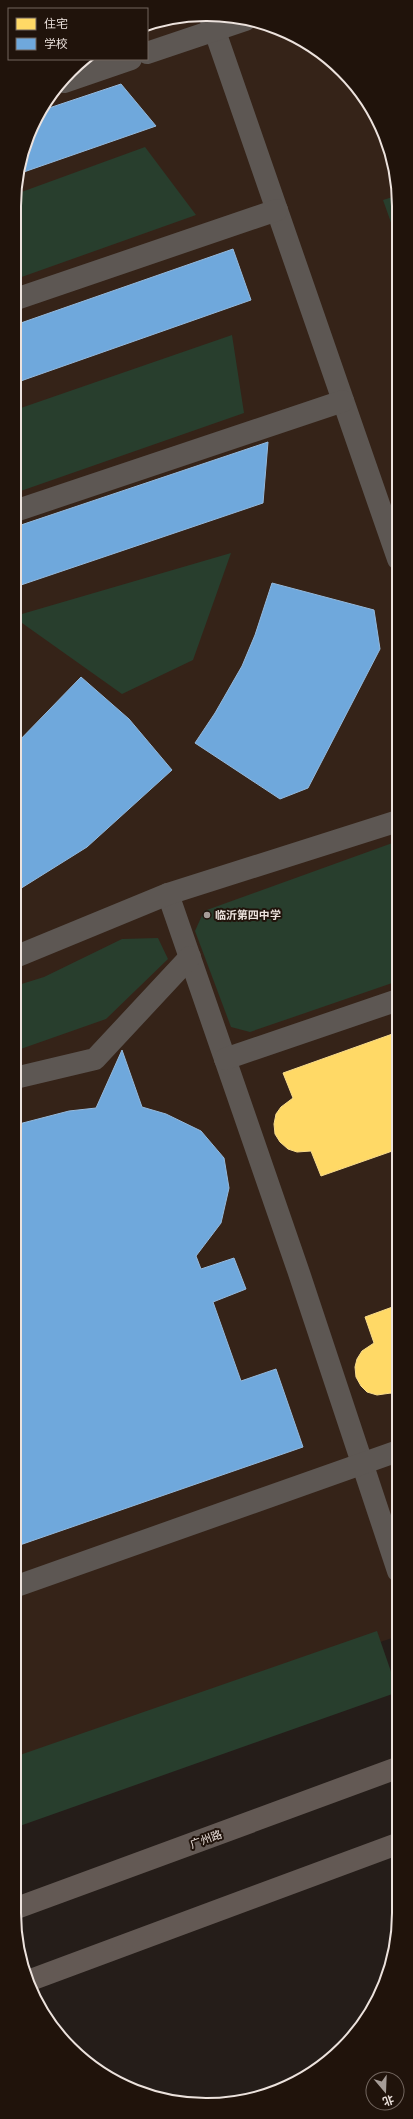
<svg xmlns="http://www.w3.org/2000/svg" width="413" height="2119" font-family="'IBM Plex Serif','Noto Sans SC',serif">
<rect width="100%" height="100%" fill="#251d19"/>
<path fill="#352318" d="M231,16L292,34L343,71L379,122L399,194L398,1636L14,1766L16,182L40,110L85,59H147V25L156,21Z"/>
<g fill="#283e2d">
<path d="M145,147L196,215L16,279V194Z"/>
<path d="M399,195V245L383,200Z"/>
<path d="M232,335L244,413L15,493V410Z"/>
<path d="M231,553L193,660L122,694L15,618V616Z"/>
<path d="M398,841V981L250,1032L231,1027L195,931L204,911Z"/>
<path d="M158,938L168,959L106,1019L15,1051V986L44,977L122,939Z"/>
<path d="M377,1631L398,1692L14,1828V1757Z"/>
</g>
<g fill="#ffd966" stroke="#f9dc8a">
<path d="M398,1032V1149L321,1176L311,1151L297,1152L288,1149L280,1142L275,1134L274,1124L276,1114L281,1107L293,1098L283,1073Z"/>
<path d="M398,1305V1411L391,1393L377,1395L367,1392L361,1386L356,1377L355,1367L357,1359L362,1351L374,1343L365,1317Z"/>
</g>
<g fill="#6fa8dc" stroke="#94b9dc">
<path d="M121,84L156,126L18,174L40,111Z"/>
<path d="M233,249L251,300L15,383V325Z"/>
<path d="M268,442L263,503L15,587V527Z"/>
<path d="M272,583L374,610L380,649L308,788L280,799L195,743L215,713L242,666L255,635Z"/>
<path d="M81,677L129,719L172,770L87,847L15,892V745Z"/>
<path d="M122,1050L142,1107L166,1114L201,1131L224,1158L229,1188L221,1223L196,1256L201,1269L234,1258L246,1289L213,1302L241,1381L276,1369L303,1447L14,1547L15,1125L69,1111L96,1108Z"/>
</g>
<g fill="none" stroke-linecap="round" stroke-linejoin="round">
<g stroke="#5d5753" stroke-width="22">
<path d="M210,17L398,559"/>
<path d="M147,53L245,20"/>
<path d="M64,82L131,59"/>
<path d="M16,299L277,210"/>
<path d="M15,511L343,401"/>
<path d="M168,894L298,1270L398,1571"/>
<path d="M15,957L168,894L398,821"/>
<path d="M225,1059L398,1000"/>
<path d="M15,1078L95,1059L190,957"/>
<path d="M14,1587L398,1451"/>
</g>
<g stroke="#635954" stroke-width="22">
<path d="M14,1909L397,1768"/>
<path d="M28,1981L397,1844"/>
</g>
</g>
<circle fill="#a69d98" stroke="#20130b" stroke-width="1.5" cx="207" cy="915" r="4"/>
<g text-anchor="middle" stroke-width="4" stroke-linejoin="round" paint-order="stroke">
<g font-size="11" font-weight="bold" fill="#ece2dd" stroke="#20130b" text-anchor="start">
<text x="215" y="919">临沂第四中学</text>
</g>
<g font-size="11" fill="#ece2dd" stroke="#20130b">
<text transform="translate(206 1839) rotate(-20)" y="4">广州路</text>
</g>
</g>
<path d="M0 0H413V2119H0ZM206 21H207A185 185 0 0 1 392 206V1913A185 185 0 0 1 207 2098H206A185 185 0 0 1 21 1913V206A185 185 0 0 1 206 21Z" fill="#20130b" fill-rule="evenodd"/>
<path fill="none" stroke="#ece2dd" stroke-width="2" d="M206 21H207A185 185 0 0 1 392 206V1913A185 185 0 0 1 207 2098H206A185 185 0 0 1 21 1913V206A185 185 0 0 1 206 21Z"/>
<rect x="8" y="8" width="140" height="52" fill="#20130b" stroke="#72665f"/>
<rect x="16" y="18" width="20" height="12" fill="#ffd966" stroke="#72665f"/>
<text x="44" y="28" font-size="12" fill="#ece2dd">住宅</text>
<rect x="16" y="38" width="20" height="12" fill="#6fa8dc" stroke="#72665f"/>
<text x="44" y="48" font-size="12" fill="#ece2dd">学校</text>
<g transform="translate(385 2091) rotate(161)"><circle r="19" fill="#20130b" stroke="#72665f"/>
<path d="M0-3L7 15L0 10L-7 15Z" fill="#a69d98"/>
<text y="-6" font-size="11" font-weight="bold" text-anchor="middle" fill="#ece2dd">北</text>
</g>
</svg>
